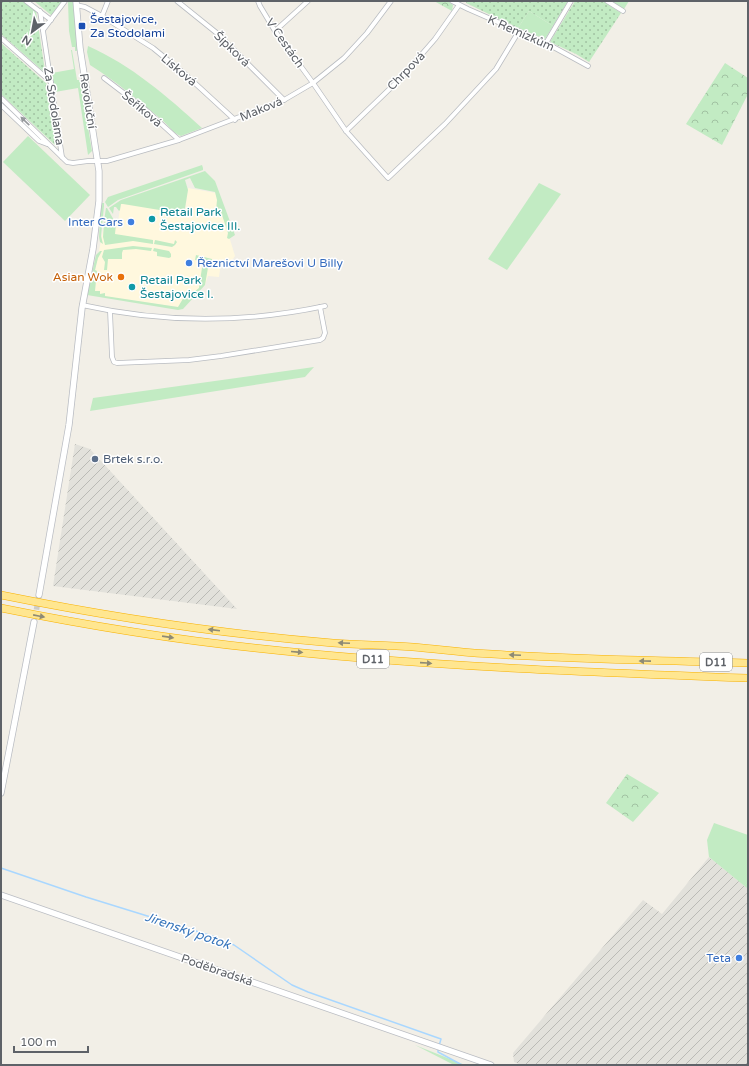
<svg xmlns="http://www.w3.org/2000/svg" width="749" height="1066" font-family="'Varela Round',sans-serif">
<defs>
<pattern id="industrial-furrows" width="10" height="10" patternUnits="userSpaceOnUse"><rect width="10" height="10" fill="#e2e1db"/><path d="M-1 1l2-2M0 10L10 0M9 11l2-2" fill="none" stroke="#babab5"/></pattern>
<pattern id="forest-crowns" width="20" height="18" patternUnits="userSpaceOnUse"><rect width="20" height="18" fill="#c2ebc3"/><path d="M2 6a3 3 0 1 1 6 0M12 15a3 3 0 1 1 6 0" fill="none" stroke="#a1c2a2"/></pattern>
<pattern id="garden-dots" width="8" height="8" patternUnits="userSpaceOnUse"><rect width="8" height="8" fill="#c2ebc3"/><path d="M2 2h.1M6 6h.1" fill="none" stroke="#a1c2a2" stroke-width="1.8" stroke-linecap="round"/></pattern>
</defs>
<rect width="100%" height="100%" fill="#f2efe7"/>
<path fill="#fff8de" d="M188,188L216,193L235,256L233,259L229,263L221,262L219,277L208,276L205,285L178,307L92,295L95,271L105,220L118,222L121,201L185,211Z"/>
<g fill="url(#industrial-furrows)">
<path d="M75,444L90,449L237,609L53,586Z"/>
<path d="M709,857L748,889V1065H521L514,1062L513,1053L643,900L662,914Z"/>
</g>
<g fill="#c2ebc3">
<path d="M69,1H73L78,51H75V47H72L69,31L68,2Z"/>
<path d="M611,1H629L624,9Z"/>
<path d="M529,11L553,26L545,39L518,28Z"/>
<path d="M88,46C131,65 167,96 202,128L181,136C174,134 168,125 162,120C139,101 116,81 90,65L87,52Z"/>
<path d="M71,50H72L77,80H80L92,151L88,155L78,88L55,92L52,73L74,69Z"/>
<path d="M28,136L90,195L65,221L3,162Z"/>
<path d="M202,165L203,168V170L118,200L108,207L105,202L108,197Z"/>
<path d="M205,171L215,181L235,235L229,239L227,238L228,233L221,212L216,211L217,200L215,192L195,188L190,178L185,180L188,190L184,214L123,204H121L120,210L119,211L116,207H114L113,214L109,208L121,200Z"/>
<path d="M539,183L561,194L507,270L488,259Z"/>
<path d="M101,203H104V206L101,236L103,244L100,242L99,237Z"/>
<path d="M106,208H107L115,222L104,221Z"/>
<path d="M104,222L116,224L115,234L153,240V244L133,241L105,245L103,237Z"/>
<path d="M155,240L174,244L175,240L177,242L175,245L172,247L154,244Z"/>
<path d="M133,246L152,248L151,251L136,249L123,250L122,253V259H108L107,270H104L105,262L102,257L104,250Z"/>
<path d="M154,248L169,251L171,254V257L169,258L157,256V252L153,251Z"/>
<path d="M100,251H102L98,258L95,270L97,271L95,291H100V294L105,293V296L178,307L184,297H188L199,288L203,261L195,260L196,255L212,259V262H209L205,285L183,309L178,310L87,295L96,255Z"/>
<path d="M314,367L305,377L90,411L93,398Z"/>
<path d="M714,823L748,835V889L709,857L707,840Z"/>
<path d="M415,1045L465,1065H454Z"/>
</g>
<g fill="url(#forest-crowns)">
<path d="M434,1H448L453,5L452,11Z"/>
<path d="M725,63L748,78V94L722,145L686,124Z"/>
<path d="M627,774L659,793L633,822L606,803Z"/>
</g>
<g fill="url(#garden-dots)">
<path d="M1,1H23L36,11L45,71H43L1,34Z"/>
<path d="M34,1H63L53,14L51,15Z"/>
<path d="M467,1H568L553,26L529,11L518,28L466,3Z"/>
<path d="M575,1H603L621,13L589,62L576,54L550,42Z"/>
<path d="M1,43L47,84L56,146L1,94Z"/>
</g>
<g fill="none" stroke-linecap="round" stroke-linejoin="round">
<g stroke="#a9d7ff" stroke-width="1.5">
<path d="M1,868L86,897L212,936L234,945L292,985L308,992L441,1039L439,1046"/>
<path d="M438,1049V1052L462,1065"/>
</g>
<path stroke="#cdccc7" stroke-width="5.5" stroke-dasharray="5.5 3" stroke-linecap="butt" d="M35,618L39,595"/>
<g stroke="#b9bcc1" stroke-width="5.5">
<g id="street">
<path d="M26,1L51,20"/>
<path d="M177,1L218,34L284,100"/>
<path d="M258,1L260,6L275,31L313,83L346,131L388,178L445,124L496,69L519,31"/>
<path d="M452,1L468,9L546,43L588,66"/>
<path d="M607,1L623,11"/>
<path d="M76,5L85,7L102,16L153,48L186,75L235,120"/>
<path d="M40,11L62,157"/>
<path d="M102,16L108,1"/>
<path d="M43,30L65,1"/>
<path d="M275,31L308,1"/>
<path d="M1,38L51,82"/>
<path d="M546,43L571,1"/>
<path d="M104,78L146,110L179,140"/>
<path d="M1,98L67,162L73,163L88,161H107L179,140L284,100L313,83L344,58L367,33L391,1"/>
<path d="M1,105L39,141L47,144"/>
<path d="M346,131L402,77L435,39L459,5"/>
<path d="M82,305C162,323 245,323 325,306"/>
<path d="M110,311L112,357L114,362L117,363L189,360L221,356L320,340L323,338L325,333L320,307"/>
</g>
</g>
<g stroke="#babdc3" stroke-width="7">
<g id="secondary">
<path d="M39,595L69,425L82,308L93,249L99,201V171L80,48L76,1"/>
<path d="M1,793L34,622"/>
<path d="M1,895L491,1065"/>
</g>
</g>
<g stroke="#f8b100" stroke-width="8">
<g id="highway">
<path d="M1,595C110,617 222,634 333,643C360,645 386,645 413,647C439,649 465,653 492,654C577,660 663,660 748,663"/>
<path d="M1,608C85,625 170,639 255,648C418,666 583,672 748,678"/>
</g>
</g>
<use href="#street" stroke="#fff" stroke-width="4"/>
<use href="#secondary" stroke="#fff" stroke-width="5.5"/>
<use href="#highway" stroke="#ffe690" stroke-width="7"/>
</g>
<defs><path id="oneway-solid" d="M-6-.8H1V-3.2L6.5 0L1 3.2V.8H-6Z"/></defs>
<use fill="#96999d" href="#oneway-solid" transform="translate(25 121) rotate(-136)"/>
<g fill="#8e8a74">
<use href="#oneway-solid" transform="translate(39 616) rotate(11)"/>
<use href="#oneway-solid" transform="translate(214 630) rotate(-173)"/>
<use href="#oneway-solid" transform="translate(168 637) rotate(8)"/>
<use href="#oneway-solid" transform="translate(344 643) rotate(-177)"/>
<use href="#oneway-solid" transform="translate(297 652) rotate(5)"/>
<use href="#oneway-solid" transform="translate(515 655) rotate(-177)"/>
<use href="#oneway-solid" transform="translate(645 661) rotate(-179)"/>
<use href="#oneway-solid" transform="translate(426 663) rotate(4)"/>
</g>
<rect fill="#1a4fb4" stroke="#fff" stroke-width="1.5" x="78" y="22" width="8" height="8" rx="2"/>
<g fill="#0f9aa8" stroke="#fff" stroke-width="1.5">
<circle cx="152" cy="219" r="4"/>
<circle cx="132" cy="287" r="4"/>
</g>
<g fill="#3f7fe0" stroke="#fff" stroke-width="1.5">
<circle cx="131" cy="222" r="4"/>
<circle cx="189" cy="263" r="4"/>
<circle cx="739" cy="958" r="4"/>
</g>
<circle fill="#e8710a" stroke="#fff" stroke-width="1.5" cx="121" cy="277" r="4"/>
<circle fill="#5c6f8a" stroke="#fff" stroke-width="1.5" cx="95" cy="459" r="4"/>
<g text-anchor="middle" stroke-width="3" stroke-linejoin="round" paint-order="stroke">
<g fill="#fff" stroke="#8e9195" stroke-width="1">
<rect x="357" y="650" width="32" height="18" rx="3"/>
<rect x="700" y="653" width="32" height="18" rx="3"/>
</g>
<g font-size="11" font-weight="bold" fill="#5e6268">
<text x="373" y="663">D11</text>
<text x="716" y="666">D11</text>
</g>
<g font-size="12" fill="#164399" stroke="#fff" text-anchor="start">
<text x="90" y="23">Šestajovice,<tspan x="90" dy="14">Za Stodolami</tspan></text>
</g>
<g font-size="12" fill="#5e6268" stroke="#fff">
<text transform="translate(521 33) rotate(24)" y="4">K Remízkům</text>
<text transform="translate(285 43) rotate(55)" y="4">V Cestách</text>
<text transform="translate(232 49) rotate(44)" y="4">Šípková</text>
<text transform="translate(179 70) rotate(40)" y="4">Lísková</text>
<text transform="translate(406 71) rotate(-46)" y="4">Chrpová</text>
<text transform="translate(88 101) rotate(81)" y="4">Revoluční</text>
<text transform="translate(54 106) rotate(81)" y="4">Za Stodolama</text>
<text transform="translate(142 109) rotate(40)" y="4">Šeříková</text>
<text transform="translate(261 109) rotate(-22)" y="4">Maková</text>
<text transform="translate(217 970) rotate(19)" y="4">Poděbradská</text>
</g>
<g font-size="12" fill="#0d838f" stroke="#fff" text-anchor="start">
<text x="160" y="216">Retail Park<tspan x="160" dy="14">Šestajovice III.</tspan></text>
<text x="140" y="284">Retail Park<tspan x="140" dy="14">Šestajovice I.</tspan></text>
</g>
<g font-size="12" fill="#366cbe" stroke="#fff" text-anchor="end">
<text x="123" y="226">Inter Cars</text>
<text x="197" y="267" text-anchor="start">Řeznictví Marešovi U Billy</text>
<text x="731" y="962">Teta</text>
</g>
<g font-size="12" fill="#c56008" stroke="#fff" text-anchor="end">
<text x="113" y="281">Asian Wok</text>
</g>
<g font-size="12" fill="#4e5e75" stroke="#fff" text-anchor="start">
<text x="103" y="463">Brtek s.r.o.</text>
</g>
<g font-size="13" font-style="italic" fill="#3a77bc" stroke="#fff">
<text transform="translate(188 930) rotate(19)" y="5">Jirenský potok</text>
</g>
</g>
<rect width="749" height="1066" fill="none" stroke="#5e6268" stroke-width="4"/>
<g transform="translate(32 32) rotate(212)" stroke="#ffffff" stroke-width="3" paint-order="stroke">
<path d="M0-3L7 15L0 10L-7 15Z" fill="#5e6268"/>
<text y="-6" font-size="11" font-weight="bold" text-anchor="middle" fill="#5e6268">N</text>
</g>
<path d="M14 1046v6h74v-6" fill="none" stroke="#5e6268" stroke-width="2"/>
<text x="20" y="1046" font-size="12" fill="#5e6268" stroke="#ffffff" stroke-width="3" paint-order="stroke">100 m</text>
</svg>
